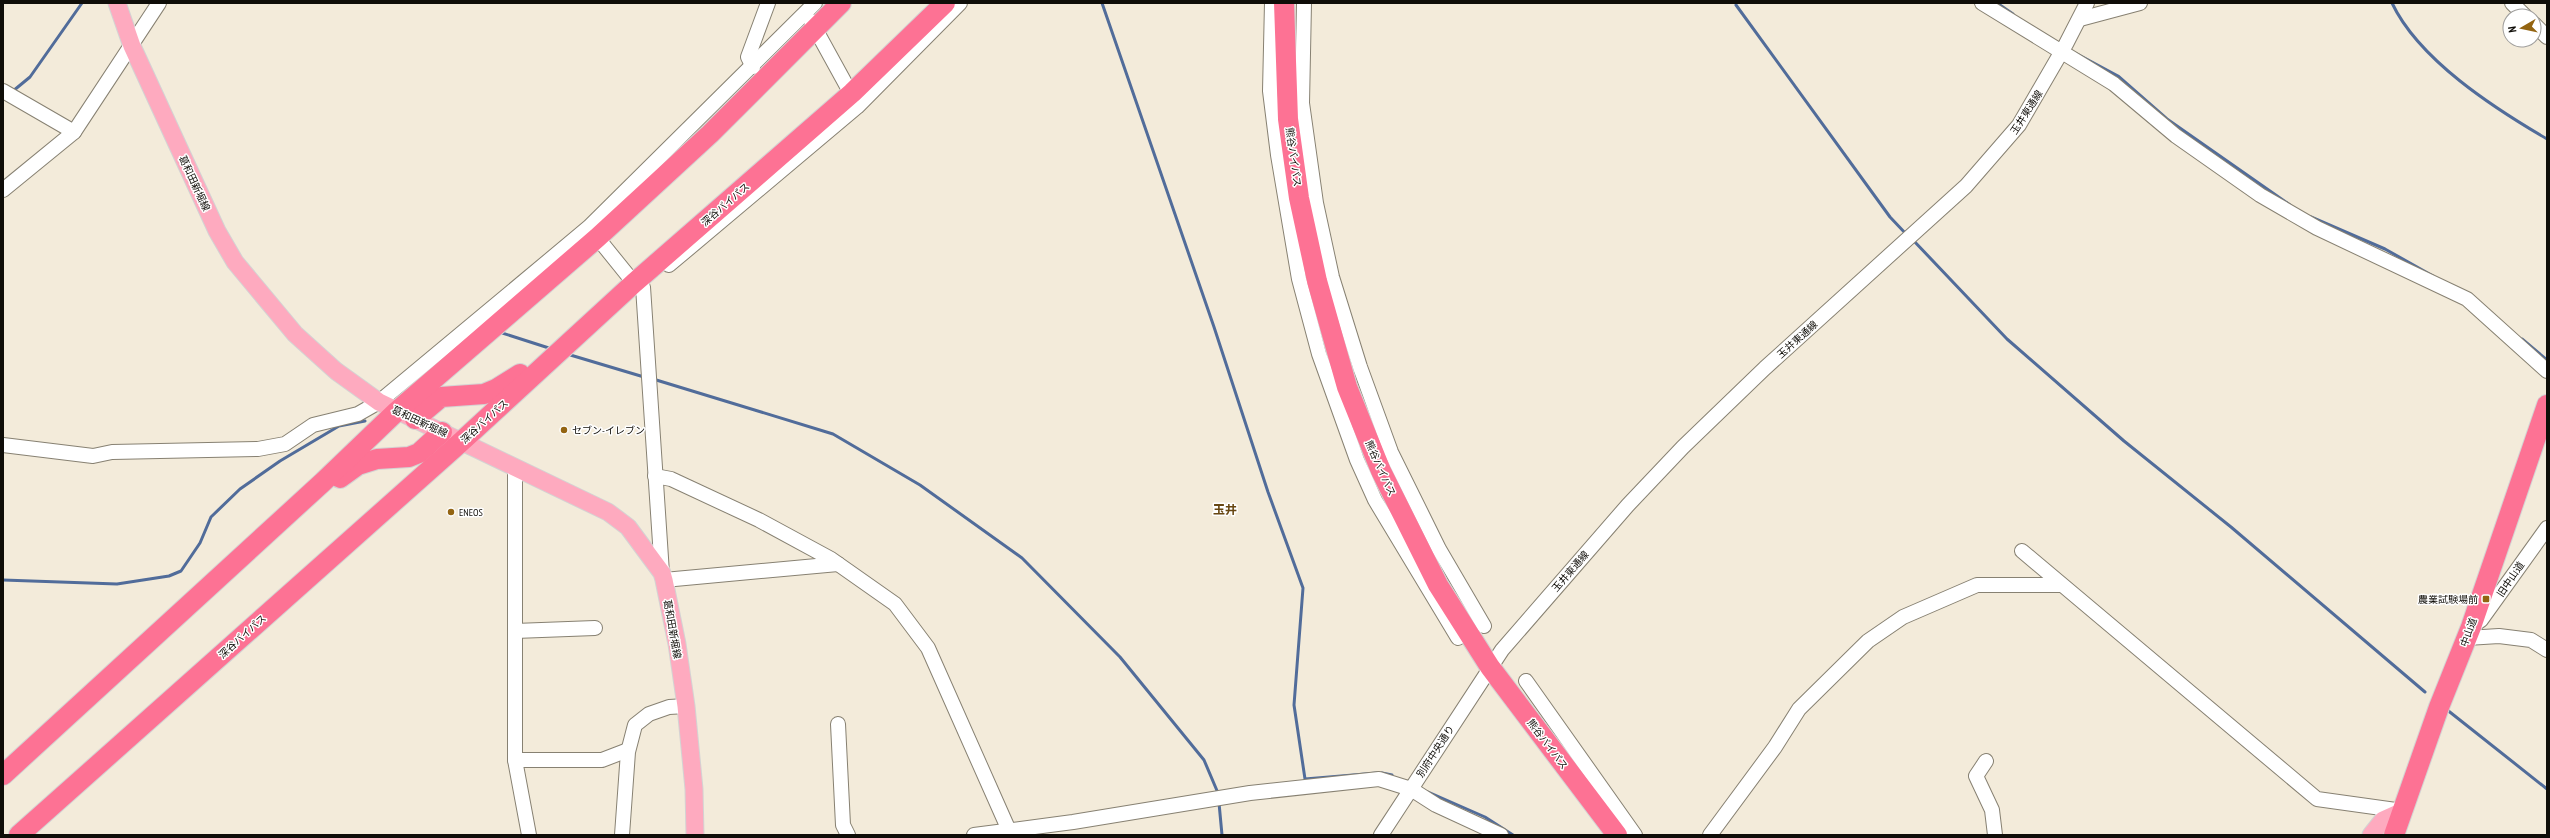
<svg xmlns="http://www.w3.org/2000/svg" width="2550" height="838" font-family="'PT Sans Narrow','Noto Sans JP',sans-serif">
<rect width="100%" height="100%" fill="#f3ebda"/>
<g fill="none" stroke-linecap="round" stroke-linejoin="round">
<g stroke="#516c9a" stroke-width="3">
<path d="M1102,3L1214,327L1268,492L1303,588L1294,705L1305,779L1377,773"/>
<path d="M1997,3L2013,14"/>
<path d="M2392,3C2419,60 2494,108 2547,139"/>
<path d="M1736,5L1890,217L1907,235"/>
<path d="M2077,54L2118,76L2167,119L2290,205"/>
<path d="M13,91L30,77L82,3"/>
<path d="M2311,217L2385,249L2433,276"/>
<path d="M1913,240L2007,339L2124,441L2231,527L2425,692"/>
<path d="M499,332L552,349"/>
<path d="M2522,339L2547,360"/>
<path d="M567,354L644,377"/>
<path d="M653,379L833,434L920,485L1022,558L1120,657L1204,760L1218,793"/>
<path d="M3,580L117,584L169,576L181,571L200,543L211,517L240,489L280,461L339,426L365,421"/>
<path d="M2446,709L2547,789"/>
<path d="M1382,773L1392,775"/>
<path d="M1428,792L1485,817L1513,835"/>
<path d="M1219,803L1222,835"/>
</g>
<g stroke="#878172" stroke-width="16">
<g id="minor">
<path d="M1272,3L1270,91L1278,155L1299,279L1319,354L1357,460L1375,500L1458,638"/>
<path d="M1304,3L1302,103L1316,203L1332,277L1360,367L1391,452L1439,549L1484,626"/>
<path d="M1982,3L2114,84L2176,136L2260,195L2317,228L2467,299L2547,371"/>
<path d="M2512,3L2525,16"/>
<path d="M2080,19L2140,3"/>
<path d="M811,21L855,101"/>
<path d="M2534,24L2547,37"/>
<path d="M753,67L748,57L768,3"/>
<path d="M3,91L74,132"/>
<path d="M3,190L74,132L159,3"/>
<path d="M592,231L634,283L642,286"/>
<path d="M669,265L857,107L960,3"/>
<path d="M643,287L662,573"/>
<path d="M3,445L93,456L112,452L258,449L285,444L313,425L358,414L379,402L589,227L815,3"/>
<path d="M515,467V760L529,835"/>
<path d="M655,476L671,479L759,520L831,559L895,604L928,648L1011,835"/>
<path d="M2022,551L2317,799L2403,811"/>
<path d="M664,580L838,564"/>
<path d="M2472,626L2481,620L2547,528"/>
<path d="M515,631L595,628"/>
<path d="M2467,638L2499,636L2531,640L2547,650"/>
<path d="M1526,681L1635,835"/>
<path d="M838,724L843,825L848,835"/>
<path d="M515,760H602L628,750"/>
<path d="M1986,761L1976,776L1992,810L1995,835"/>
<path d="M622,835L628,752L635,725L649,714L669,707L686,706"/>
<path d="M974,835L1073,822L1250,793L1379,779L1411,789L1436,805L1501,835"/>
<path d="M1381,835L1502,650L1628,505L1683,447L1765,368L1966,186L2019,125L2066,44L2087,3"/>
<path d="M1710,835L1775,747L1799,709L1868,641L1903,617L1977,585H2060"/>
</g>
</g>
<g stroke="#d4d3d3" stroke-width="19">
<g id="major">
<path d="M117,3L132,46L217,231L235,262L295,334L336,371L379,402L608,512L628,527L662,573L664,580L677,644L686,706L694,789L695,835"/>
<path d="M2371,835L2383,820L2403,811"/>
</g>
</g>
<g stroke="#d4d3d3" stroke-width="22">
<g id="highway">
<path d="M1284,3L1288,119L1299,198L1317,281L1347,387L1381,471L1438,585L1490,667L1617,835"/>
<path d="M415,419L441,397L484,394L496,389L520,374"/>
<path d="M340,478L358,465L377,459L409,457L419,453L442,432"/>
<path d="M3,775L323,482L397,411L597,238L710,134L841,3"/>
<path d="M19,835L462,441L634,283L852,93L945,3"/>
<path d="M2394,835L2439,707L2471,627L2547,405"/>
</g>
</g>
<use href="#minor" stroke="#fff" stroke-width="14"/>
<use href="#major" stroke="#feaabf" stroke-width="17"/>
<use href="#highway" stroke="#fd7294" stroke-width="20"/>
</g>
<g fill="#936411" stroke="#fff" stroke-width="1.5">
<circle cx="564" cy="430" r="4"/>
<circle cx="451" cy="512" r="4"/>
<rect x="2482" y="595" width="8" height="8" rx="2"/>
</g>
<g text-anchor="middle" stroke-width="3" stroke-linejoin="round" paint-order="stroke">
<g font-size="10" fill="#0f0d08" stroke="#fff">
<text transform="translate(2026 112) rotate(-57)" y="4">玉井東通線</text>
<text transform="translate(1294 157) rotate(82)" y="4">熊谷バイパス</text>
<text transform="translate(195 183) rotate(65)" y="4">葛和田新堀線</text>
<text transform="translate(725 204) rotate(-41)" y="4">深谷バイパス</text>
<text transform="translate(1797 339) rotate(-42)" y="4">玉井東通線</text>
<text transform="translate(420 421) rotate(25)" y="4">葛和田新堀線</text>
<text transform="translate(484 421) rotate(-42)" y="4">深谷バイパス</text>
<text transform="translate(1381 468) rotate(66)" y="4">熊谷バイパス</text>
<text transform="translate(1570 571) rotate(-49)" y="4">玉井東通線</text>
<text transform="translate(2510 579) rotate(-56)" y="4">旧中山道</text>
<text transform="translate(673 629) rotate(80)" y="4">葛和田新堀線</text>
<text transform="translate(2468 632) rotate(-70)" y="4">中山道</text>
<text transform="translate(242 636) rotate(-42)" y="4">深谷バイパス</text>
<text transform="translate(1548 744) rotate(53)" y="4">熊谷バイパス</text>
<text transform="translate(1435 751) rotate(-57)" y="4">別府中央通り</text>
</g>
<g font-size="10" fill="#0f0d08" stroke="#fff" text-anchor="start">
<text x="572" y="434">セブン-イレブン</text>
<text x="459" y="516">ENEOS</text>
<text x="2478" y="603" text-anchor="end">農業試験場前</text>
</g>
<g font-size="12" font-weight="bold" fill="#674611" stroke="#fff">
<text x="1225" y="514">玉井</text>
</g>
</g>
<rect width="2550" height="838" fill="none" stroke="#0f0d08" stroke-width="8"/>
<g transform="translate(2522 28) rotate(261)"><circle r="19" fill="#ffffff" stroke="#9f9e9c"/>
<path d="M0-3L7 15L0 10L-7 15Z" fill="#936411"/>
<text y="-6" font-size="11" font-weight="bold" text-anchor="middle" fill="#0f0d08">N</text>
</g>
</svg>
